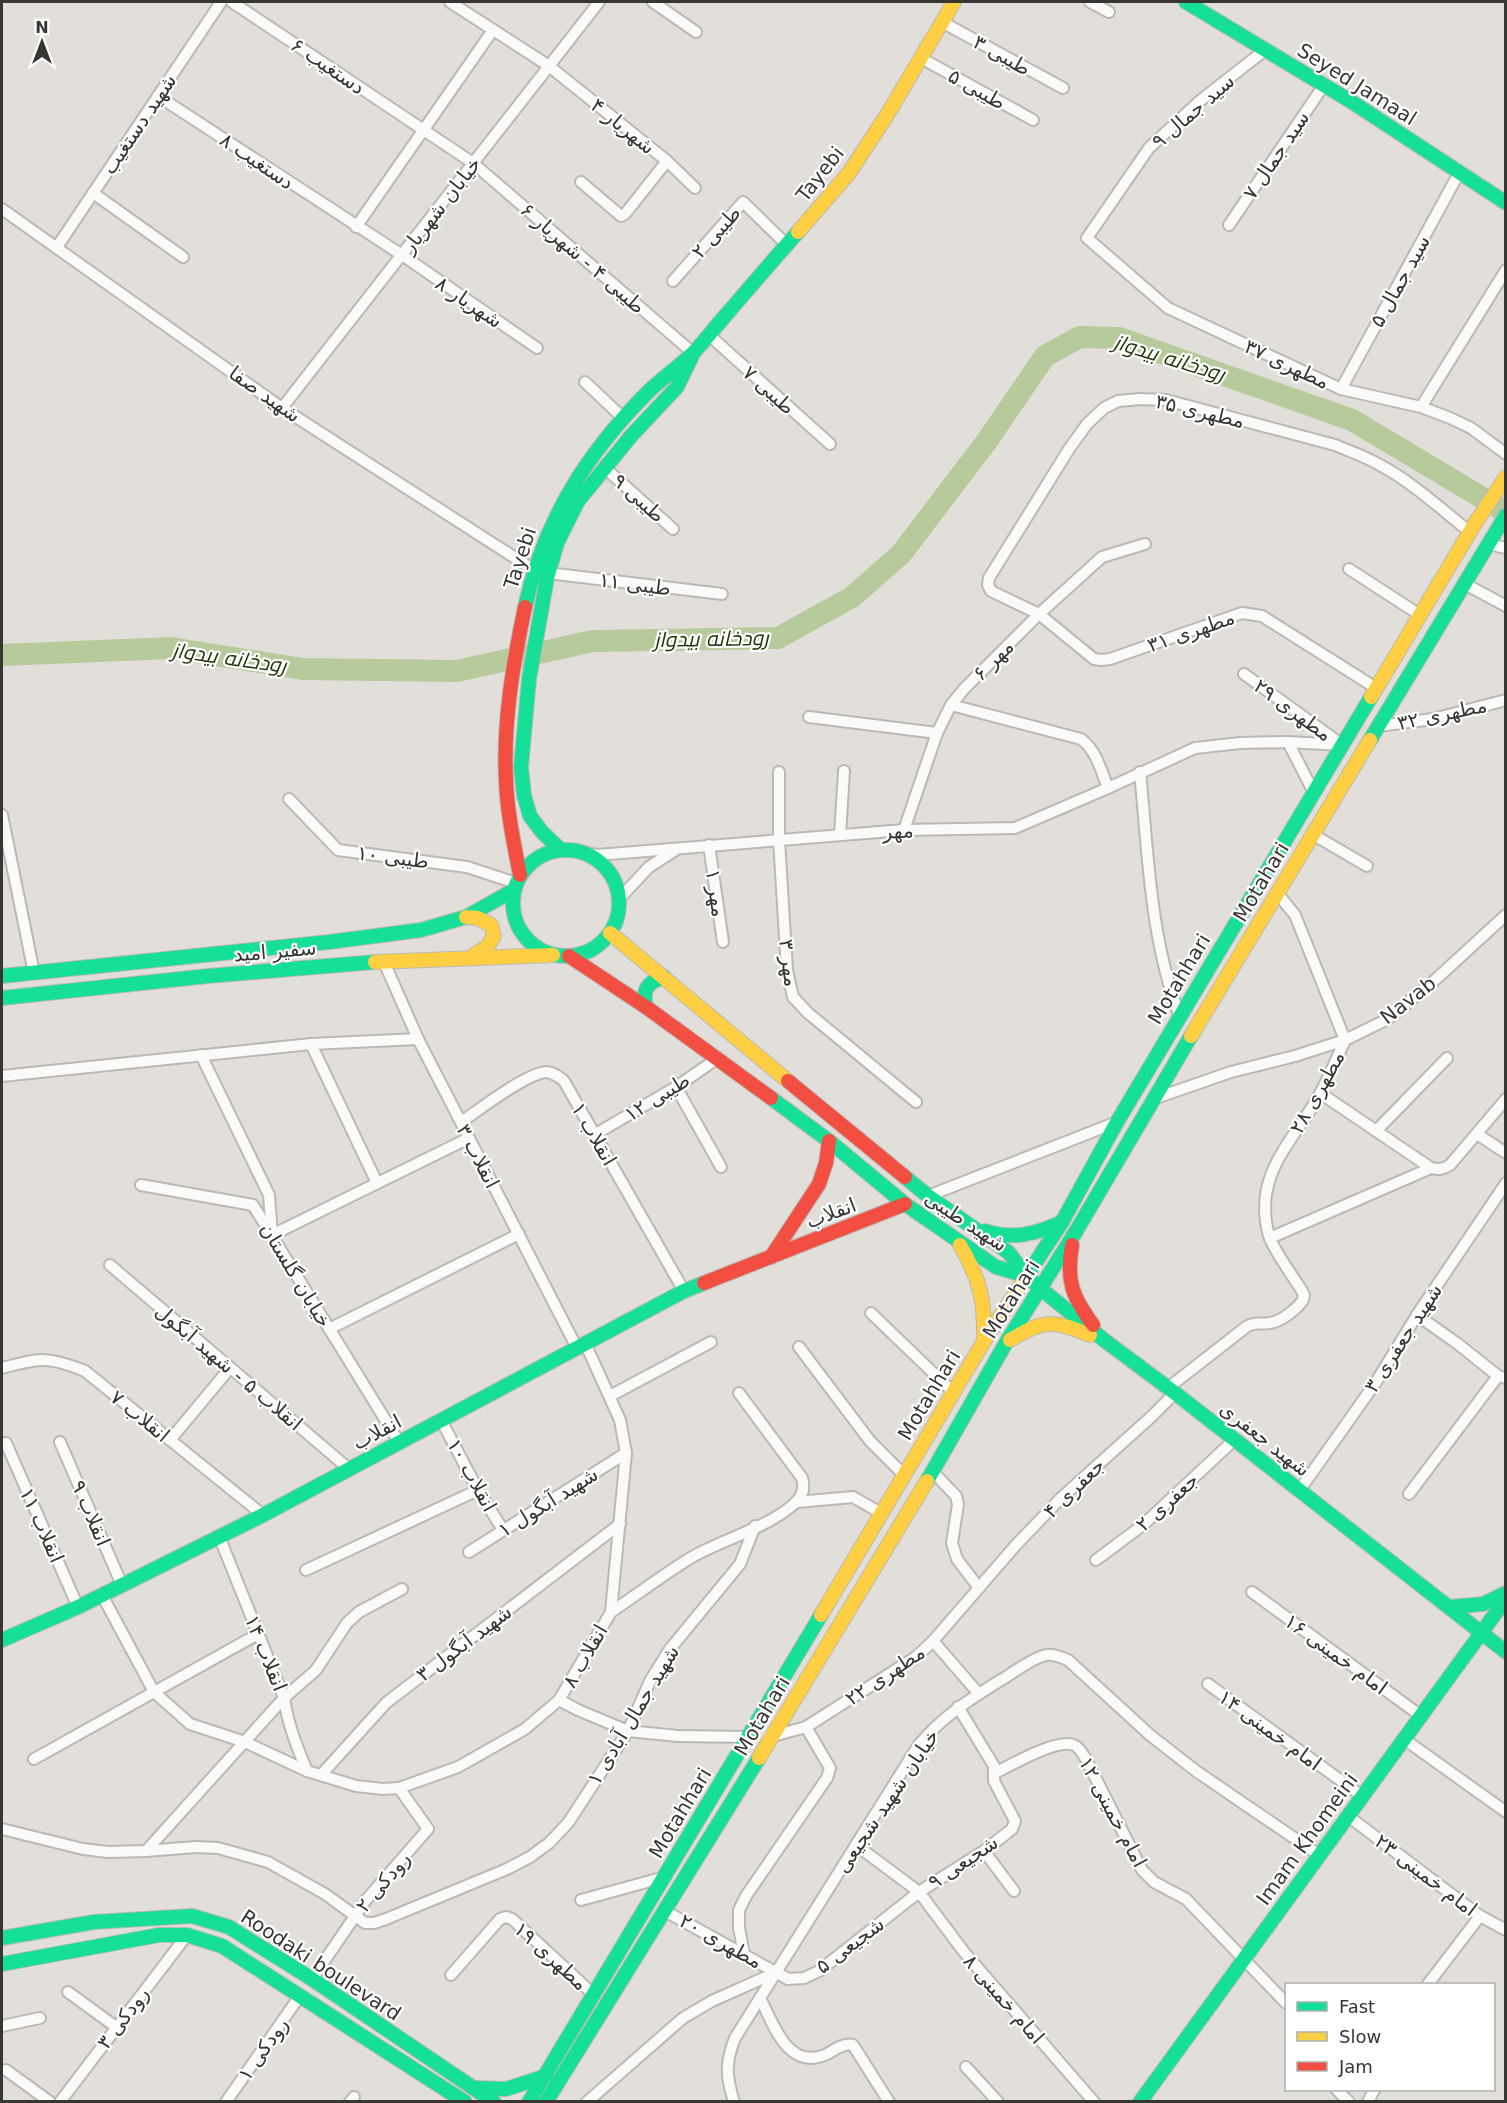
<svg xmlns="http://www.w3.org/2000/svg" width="1507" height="2103" font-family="'DejaVu Sans',Cairo,sans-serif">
<rect width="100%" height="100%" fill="#e2dfda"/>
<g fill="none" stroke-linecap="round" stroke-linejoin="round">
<path stroke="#b7ca9c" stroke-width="22" d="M2,655L171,648L303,669L457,671L593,641L778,638L852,597L901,554L987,441L1045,356L1080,337L1119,338L1352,420L1506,512"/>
<g stroke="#bcb9b5" stroke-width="14">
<g id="street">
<path d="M232,2L473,163L693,353"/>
<path d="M450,2L549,66L667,161L695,188"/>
<path d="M653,2L696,32"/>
<path d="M1090,2L1109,12"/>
<path d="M942,22L1063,88"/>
<path d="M1265,50L1201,100L1149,148L1087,238L1168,308L1341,389L1421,407L1450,418L1471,428L1506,454"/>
<path d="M921,58L1033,120"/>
<path d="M158,96L402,255L537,348"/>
<path d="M581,182L621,216L625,214L667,161"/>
<path d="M93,193L183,257"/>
<path d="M2,209L282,408L534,570"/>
<path d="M1229,225L1324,85"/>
<path d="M356,227L493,30"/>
<path d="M57,247L221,2"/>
<path d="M673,281L743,202L787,245"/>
<path d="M709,335L830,444"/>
<path d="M585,382L624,419"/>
<path d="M1341,389L1459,173"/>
<path d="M1421,407L1506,270"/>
<path d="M282,408L599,2"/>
<path d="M605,468L673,529"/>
<path d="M1488,544L1506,548"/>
<path d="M1349,569L1420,615"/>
<path d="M548,573L722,594"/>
<path d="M1465,584L1506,606"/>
<path d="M1244,674L1341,744"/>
<path d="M1376,688L1262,616L1242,613L1110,659L1101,660L1094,659L1039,614L991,591L988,585L989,578L1069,449L1087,424L1104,408L1118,401L1140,399L1166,400L1335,445C1349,451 1364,456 1378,464C1411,481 1441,509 1470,532"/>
<path d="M951,705L1081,739C1097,751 1101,771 1108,788"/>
<path d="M809,717L937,733"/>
<path d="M1378,726L1433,719L1506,700"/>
<path d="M1288,742L1314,793"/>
<path d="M779,772V840L787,970L793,997L808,1013L916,1102"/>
<path d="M1140,772C1148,853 1150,939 1180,1017"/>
<path d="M289,799L338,850L467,867L516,883"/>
<path d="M2,815L34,973"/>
<path d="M904,830L937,733L951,705L964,689L1039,614L1102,557L1145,544"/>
<path d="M1312,834L1367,866"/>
<path d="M840,835L844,771"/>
<path d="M709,845L723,942"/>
<path d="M578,851L597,855L904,830L1015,828L1108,788L1195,748L1240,743L1288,742L1342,745"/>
<path d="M619,899L649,867L677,849"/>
<path d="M384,962L418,1039L577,1348"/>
<path d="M311,1044L377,1183"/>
<path d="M201,1055L269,1195L272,1235L469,1138"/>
<path d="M2,1076L311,1044L418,1039"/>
<path d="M676,1087L721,1167"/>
<path d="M1320,1093L1431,1168C1439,1170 1443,1169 1450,1165L1506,1099"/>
<path d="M1156,1098L1231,1072L1295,1056L1345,1040L1388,1019L1435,980L1506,915"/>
<path d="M461,1122C479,1110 528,1072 547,1072C554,1073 558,1076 564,1081L684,1291"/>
<path d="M1376,1131L1447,1058"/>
<path d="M1477,1134L1506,1153"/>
<path d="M594,1135L676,1087L718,1058"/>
<path d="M141,1185L253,1205L399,1442"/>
<path d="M928,1196L1117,1122"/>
<path d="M1270,1238L1431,1168"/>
<path d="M110,1265L349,1469"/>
<path d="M871,1313L953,1392"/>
<path d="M1417,1315L1458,1344L1498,1376L1506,1378"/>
<path d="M329,1329L519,1234"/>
<path d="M799,1347L870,1441L904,1475"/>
<path d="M2,1368C40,1358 48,1356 85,1371L263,1515"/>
<path d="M1168,1388L1246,1327C1255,1321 1260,1325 1270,1323C1282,1321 1297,1309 1303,1300L1304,1295L1302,1291C1293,1276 1274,1251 1269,1236C1252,1175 1292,1143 1320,1094C1329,1077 1337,1058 1345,1040L1295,915L1277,893"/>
<path d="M610,1396L711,1342"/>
<path d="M441,1420L478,1490L503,1530"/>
<path d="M170,1440L230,1368"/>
<path d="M60,1442L122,1585"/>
<path d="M6,1443L78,1607"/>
<path d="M933,1472L956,1496L958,1504L952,1543L957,1559L979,1588"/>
<path d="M1299,1491L1376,1382L1417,1315L1506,1183"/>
<path d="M1409,1494L1498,1376"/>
<path d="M797,1502L853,1497L881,1513"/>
<path d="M219,1536L284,1698C288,1725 297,1747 307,1771"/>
<path d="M469,1552L626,1453"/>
<path d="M1096,1560L1143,1525L1234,1440"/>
<path d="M306,1570L478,1490"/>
<path d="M1252,1592L1421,1716"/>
<path d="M102,1595L154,1692L190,1724L245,1742L307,1771L356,1786L383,1789L399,1788L458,1767L525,1729L559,1700L611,1612L626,1453L620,1420L585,1343"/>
<path d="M611,1612C638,1594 664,1574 692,1557C722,1540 771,1526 795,1503C803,1496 805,1488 802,1478L739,1393"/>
<path d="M933,1641L979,1694"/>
<path d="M1208,1684L1362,1796"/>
<path d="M559,1700L578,1710L628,1731L678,1736L749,1737"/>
<path d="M773,1736L806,1727L916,1657L933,1641L1015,1546L1061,1498L1151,1417L1175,1393"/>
<path d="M1404,1739L1506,1812"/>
<path d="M34,1759L258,1634"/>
<path d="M995,1773C1011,1765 1057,1738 1074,1745C1079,1747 1083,1754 1086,1759L1142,1870L1154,1882L1186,1899L1286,2003"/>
<path d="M321,1775L386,1703L620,1524"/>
<path d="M1348,1816L1480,1916L1506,1930"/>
<path d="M2,1829L83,1849L108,1852L146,1851L196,1847L218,1848L268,1862L325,1894L365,1923H374L386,1919L507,1869L530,1857L549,1843L568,1823L628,1731L650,1681L670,1649L740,1564L755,1526"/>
<path d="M856,1845L919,1892L964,1952L1094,2102"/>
<path d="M146,1851L284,1698L316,1670L347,1623L359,1612L402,1589"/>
<path d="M984,1851L1014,1891"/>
<path d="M581,1900L665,1877"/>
<path d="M665,1911L788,1979L804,1978L819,1971L919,1892L984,1851L1012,1829L1015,1821L994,1781V1766L958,1707"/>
<path d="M744,1954L739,1928V1910L746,1896L827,1778L830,1768L806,1727"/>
<path d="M451,1975L500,1919L506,1917L512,1919L594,1995"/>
<path d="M312,1979L366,1900L428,1829L399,1788"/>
<path d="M1428,1984L1480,1916"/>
<path d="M68,1992L116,2027"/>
<path d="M760,1998C774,2025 788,2072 827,2054C836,2049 843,2043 853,2045L889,2102"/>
<path d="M2,2026L40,2018"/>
<path d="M966,2067L998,2102"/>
<path d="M6,2070L50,2102"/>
<path d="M1337,2090L1349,2102"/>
<path d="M60,2102L187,1935"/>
<path d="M226,2102L299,1997"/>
<path d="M350,2102L354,2097"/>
<path d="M587,2102L683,2018L712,2001L777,1972"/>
<path d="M734,2102C726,2076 725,2063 735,2038L918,1746C944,1714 974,1697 1009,1675C1020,1668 1033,1658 1046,1655C1054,1654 1060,1657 1068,1660L1150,1735L1196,1771L1319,1855"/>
<path d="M1368,2102L1374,2090"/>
</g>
</g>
<g stroke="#bcb9b5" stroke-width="16">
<g id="fast">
<path d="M1186,2L1352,102L1506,203"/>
<path d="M525,607C544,521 586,454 648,392C662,378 679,367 693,353C705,341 715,327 726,315C750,287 774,259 798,232"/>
<path d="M1370,740L1506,515"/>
<path d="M561,850L542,832L530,816L524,795L521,767L529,679L547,578L557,543L578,501L631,436L677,387L692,356"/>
<circle cx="566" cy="903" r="53"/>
<path d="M2,976L329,942L421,930L466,917L514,890"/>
<path d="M2,998L208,976L375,962"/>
<path d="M646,1007C642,990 647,982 664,977"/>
<path d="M771,1098L829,1141L905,1204L996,1267L1027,1276"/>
<path d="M905,1177L928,1196L1008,1252L1027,1276L1041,1289L1104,1340L1175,1393L1506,1652"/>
<path d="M985,1231C1013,1240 1036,1234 1062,1222"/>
<path d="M1022,1283L1062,1222L1117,1122L1371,697"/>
<path d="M927,1481L1007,1341L1075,1233L1191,1036"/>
<path d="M1449,1607L1483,1604L1506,1593"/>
<path d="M2,1640L78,1607L263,1515L684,1291L704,1283"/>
<path d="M2,1938L94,1922L192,1916L229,1927L312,1979L494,2102"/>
<path d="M2,1964L159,1935H187L222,1946L465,2102"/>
<path d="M476,2088L506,2089L546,2076"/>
<path d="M529,2102L821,1615"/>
<path d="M546,2102L759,1758"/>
<path d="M1140,2102L1506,1599"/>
</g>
</g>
<g stroke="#bcb9b5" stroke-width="16">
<g id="slow">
<path d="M798,232L849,173L887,115L954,2"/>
<path d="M1371,697L1474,525L1506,477"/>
<path d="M466,917L478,918L491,925L494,936L488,946L474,955"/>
<path d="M610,933L788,1081"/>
<path d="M375,962L553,955"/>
<path d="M1191,1036L1370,740"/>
<path d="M960,1245C980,1279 985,1301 984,1341"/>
<path d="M1010,1340C1046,1319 1052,1320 1090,1335"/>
<path d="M821,1615L984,1341L1022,1283"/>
<path d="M759,1758L927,1481"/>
</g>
</g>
<g stroke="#bcb9b5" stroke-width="16">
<g id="jam">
<path d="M520,875C514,844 507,812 506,780C503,722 513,664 525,607"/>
<path d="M569,956L646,1007L771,1098"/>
<path d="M788,1081L905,1177"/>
<path d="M1072,1245C1066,1281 1072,1296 1093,1325"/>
<path d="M771,1257L819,1184L826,1163L829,1141"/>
<path d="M704,1283L905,1204"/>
</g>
</g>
<use href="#street" stroke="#fbfaf9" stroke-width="10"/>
<use href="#fast" stroke="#16e098" stroke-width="14"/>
<use href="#slow" stroke="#ffcf43" stroke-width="14"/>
<use href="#jam" stroke="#f24e42" stroke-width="14"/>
</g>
<g text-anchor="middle" stroke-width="4.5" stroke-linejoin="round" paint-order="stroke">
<g font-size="20" fill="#383633" stroke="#fff">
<text transform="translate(1002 55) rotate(29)" y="7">طیبی ۳</text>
<text transform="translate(328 66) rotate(34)" y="7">دستغیب ۶</text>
<text transform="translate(1357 84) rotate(32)" y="7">Seyed Jamaal</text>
<text transform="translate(977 89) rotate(29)" y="7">طیبی ۵</text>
<text transform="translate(1193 111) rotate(-41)" y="7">سید جمال ۹</text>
<text transform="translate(139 124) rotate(-56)" y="7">شهید دستغیب</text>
<text transform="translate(623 126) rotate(39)" y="7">شهریار ۴</text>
<text transform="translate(1276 155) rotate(-56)" y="7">سید جمال ۷</text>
<text transform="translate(257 161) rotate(34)" y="7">دستغیب ۸</text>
<text transform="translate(820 174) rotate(-52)" y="7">Tayebi</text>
<text transform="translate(441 205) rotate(-52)" y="7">خیابان شهریار</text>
<text transform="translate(716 232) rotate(-48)" y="7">طیبی ۲</text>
<text transform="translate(583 258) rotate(41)" y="7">طیبی ۴ - شهریار ۶</text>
<text transform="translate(1400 281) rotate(-61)" y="7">سید جمال ۵</text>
<text transform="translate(469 302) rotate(34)" y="7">شهریار ۸</text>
<text transform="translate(1287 364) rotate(25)" y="7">مطهری ۳۷</text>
<text transform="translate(769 390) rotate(42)" y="7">طیبی ۷</text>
<text transform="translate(265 394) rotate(35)" y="7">شهید صفا</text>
<text transform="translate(1200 411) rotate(13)" y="7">مطهری ۳۵</text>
<text transform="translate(639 498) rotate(42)" y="7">طیبی ۹</text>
<text transform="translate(520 558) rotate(-72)" y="7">Tayebi</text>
<text transform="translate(635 584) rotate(7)" y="7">طیبی ۱۱</text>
<text transform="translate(1191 631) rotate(-19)" y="7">مطهری ۳۱</text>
<text transform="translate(993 660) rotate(-45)" y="7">مهر ۶</text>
<text transform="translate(1293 710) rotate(36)" y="7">مطهری ۲۹</text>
<text transform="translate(1442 714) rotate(-12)" y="7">مطهری ۳۲</text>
<text transform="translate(898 831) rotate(-3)" y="7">مهر</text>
<text transform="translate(393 857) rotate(7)" y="7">طیبی ۱۰</text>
<text transform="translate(1261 882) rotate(-59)" y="7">Motahari</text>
<text transform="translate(716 893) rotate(82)" y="7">مهر ۱</text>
<text transform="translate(275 951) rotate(-5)" y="7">سفیر امید</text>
<text transform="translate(789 963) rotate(83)" y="7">مهر ۳</text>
<text transform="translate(1179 979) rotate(-59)" y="7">Motahhari</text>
<text transform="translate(1408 1000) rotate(-38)" y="7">Navab</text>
<text transform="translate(1317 1092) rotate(-61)" y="7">مطهری ۲۸</text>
<text transform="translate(657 1097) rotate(-32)" y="7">طیبی ۱۲</text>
<text transform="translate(594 1134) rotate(60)" y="7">انقلاب ۱</text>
<text transform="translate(478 1156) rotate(63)" y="7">انقلاب ۳</text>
<text transform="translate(831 1213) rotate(-21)" y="7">انقلاب</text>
<text transform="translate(966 1221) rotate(33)" y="7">شهید طیبی</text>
<text transform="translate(296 1275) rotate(59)" y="7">خیابان گلستان</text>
<text transform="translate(1011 1299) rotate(-58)" y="7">Motahari</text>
<text transform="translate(1403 1338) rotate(-57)" y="7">شهید جعفری ۳</text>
<text transform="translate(229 1367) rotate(40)" y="7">انقلاب ۵ - شهید آبگول</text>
<text transform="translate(929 1395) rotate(-59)" y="7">Motahhari</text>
<text transform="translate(140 1416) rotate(39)" y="7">انقلاب ۷</text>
<text transform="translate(377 1432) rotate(-28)" y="7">انقلاب</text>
<text transform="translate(1265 1439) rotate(38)" y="7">شهید جعفری</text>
<text transform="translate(472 1475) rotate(61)" y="7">انقلاب ۱۰</text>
<text transform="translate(1074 1488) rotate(-44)" y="7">جعفری ۴</text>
<text transform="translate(548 1502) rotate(-32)" y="7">شهید آبگول ۱</text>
<text transform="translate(1167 1502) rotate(-42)" y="7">جعفری ۲</text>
<text transform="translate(91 1513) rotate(67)" y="7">انقلاب ۹</text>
<text transform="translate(42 1525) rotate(66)" y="7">انقلاب ۱۱</text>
<text transform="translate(464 1643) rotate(-37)" y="7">شهید آبگول ۳</text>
<text transform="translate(266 1653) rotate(68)" y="7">انقلاب ۱۴</text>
<text transform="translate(1336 1654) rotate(36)" y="7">امام خمینی ۱۶</text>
<text transform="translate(585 1656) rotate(-60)" y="7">انقلاب ۸</text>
<text transform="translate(885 1675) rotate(-34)" y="7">مطهری ۲۲</text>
<text transform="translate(633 1715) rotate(-59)" y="7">شهید جمال آبادی ۱</text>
<text transform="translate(762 1716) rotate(-59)" y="7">Motahari</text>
<text transform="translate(1270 1730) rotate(36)" y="7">امام خمینی ۱۴</text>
<text transform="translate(887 1801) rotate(-56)" y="7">خیابان شهید شجیعی</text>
<text transform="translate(1113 1812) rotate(62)" y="7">امام خمینی ۱۲</text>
<text transform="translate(680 1813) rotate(-59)" y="7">Motahhari</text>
<text transform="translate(1307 1839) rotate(-54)" y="7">Imam Khomeini</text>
<text transform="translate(963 1862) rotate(-34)" y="7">شجیعی ۹</text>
<text transform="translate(1426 1875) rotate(37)" y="7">امام خمینی ۲۳</text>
<text transform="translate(383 1882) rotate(-50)" y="7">رودکی ۲</text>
<text transform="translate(721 1941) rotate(29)" y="7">مطهری ۲۰</text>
<text transform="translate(850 1945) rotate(-37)" y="7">شجیعی ۵</text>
<text transform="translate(551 1956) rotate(42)" y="7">مطهری ۱۹</text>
<text transform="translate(321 1965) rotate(33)" y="7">Roodaki boulevard</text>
<text transform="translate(1004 1999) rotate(49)" y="7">امام خمینی ۸</text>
<text transform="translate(123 2018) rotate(-53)" y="7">رودکی ۳</text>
<text transform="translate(263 2049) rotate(-55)" y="7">رودکی ۱</text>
</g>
<g font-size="21" font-style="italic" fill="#243505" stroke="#fff">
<text transform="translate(1169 358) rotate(17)" y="7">رودخانه بیدواز</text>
<text transform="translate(711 639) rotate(-1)" y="7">رودخانه بیدواز</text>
<text transform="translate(229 658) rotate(8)" y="7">رودخانه بیدواز</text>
</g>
</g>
<rect width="1507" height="2103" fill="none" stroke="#383633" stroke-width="6"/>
<rect x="1285" y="1983" width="210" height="108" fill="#ffffff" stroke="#afafad" stroke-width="1.5"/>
<rect x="1297" y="2002" width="30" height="9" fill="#16e098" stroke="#afafad" stroke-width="1.5"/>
<text x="1339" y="2013" font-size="18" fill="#383633">Fast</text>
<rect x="1297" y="2032" width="30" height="9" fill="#ffcf43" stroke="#afafad" stroke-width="1.5"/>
<text x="1339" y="2043" font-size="18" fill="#383633">Slow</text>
<rect x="1297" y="2062" width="30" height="9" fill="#f24e42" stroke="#afafad" stroke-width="1.5"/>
<text x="1339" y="2073" font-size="18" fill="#383633">Jam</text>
<g transform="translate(42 42)" stroke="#ffffff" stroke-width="4.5" paint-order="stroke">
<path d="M0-4.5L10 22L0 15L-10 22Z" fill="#383633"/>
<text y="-9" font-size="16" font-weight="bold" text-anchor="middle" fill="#383633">N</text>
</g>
</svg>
